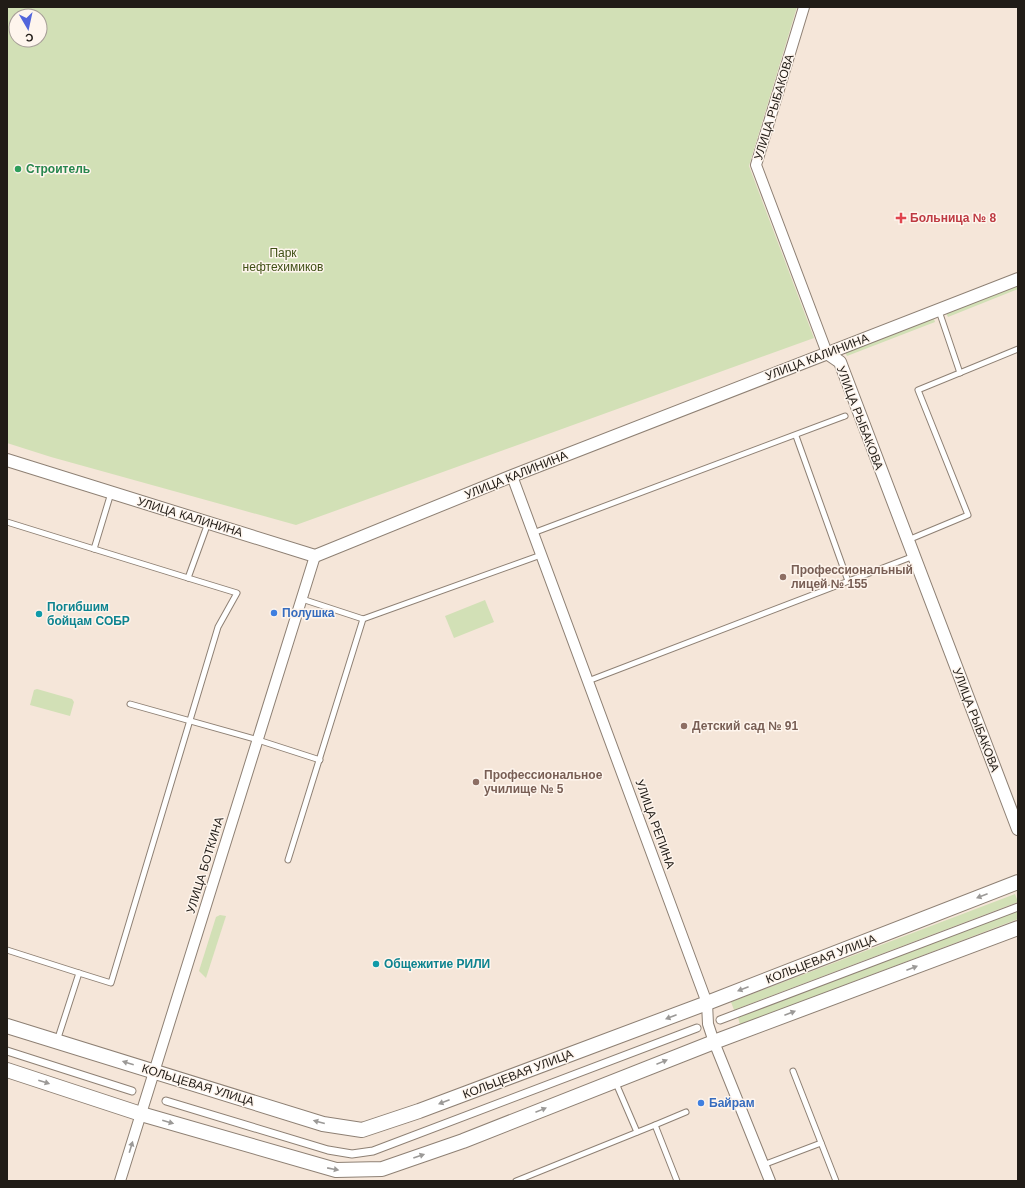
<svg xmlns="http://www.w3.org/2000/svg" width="1025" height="1188" font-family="Arial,sans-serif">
<rect width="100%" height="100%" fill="#f5e6d9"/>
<g fill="#d2e0b6" fill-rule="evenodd">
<path d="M7,7H797L749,166L814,338L296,525L51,457L7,443ZM16,16H40V40H16Z"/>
<path d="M1018,282V289L948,317L945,311Z"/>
<path d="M933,316L935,322L847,356L844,350Z"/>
<path d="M485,600L494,622L454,638L445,616Z"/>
<path d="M37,689L72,699L74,702L70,716L30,705L34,690Z"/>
<path d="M1015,894L1018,902L734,1010L731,1002Z"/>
<path d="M1018,910V919L740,1025L738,1017Z"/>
<path d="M220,915L226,916L206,978L199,971L216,917Z"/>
</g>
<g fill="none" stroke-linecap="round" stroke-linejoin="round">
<g stroke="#8e8074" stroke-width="7">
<g id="service">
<path d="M939,311L960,373"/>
<path d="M796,436L848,581"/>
<path d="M7,522L94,549L111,493"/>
<path d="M533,533L845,416"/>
<path d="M908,540L968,515L918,390L1018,349"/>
<path d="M94,549L188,578L208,523"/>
<path d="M363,619L541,555"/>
<path d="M588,681L914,556"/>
<path d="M130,704L258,740L320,760"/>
<path d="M288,860L363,619L302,599"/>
<path d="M7,950L79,973"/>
<path d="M57,1041L79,973L111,983L218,627L237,593L188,578"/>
<path d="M793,1071L836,1181"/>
<path d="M615,1081L637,1132"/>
<path d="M655,1125L677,1181"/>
<path d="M763,1165L821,1143"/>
<path d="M516,1181L655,1125L686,1112"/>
</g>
</g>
<g stroke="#8e8074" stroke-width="9">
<g id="pedestrian">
<path d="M720,1020L1018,907"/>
<path d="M7,1051L132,1091"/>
<path d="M166,1101L328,1150L352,1154L373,1151L697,1028"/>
</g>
</g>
<g stroke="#8e8074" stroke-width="12">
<g id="minor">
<path d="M804,7L756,165L827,353"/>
<path d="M512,476L707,1003L708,1024L714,1042L770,1181"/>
<path d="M120,1181L315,556"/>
</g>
</g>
<g stroke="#8e8074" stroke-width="14">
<g id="tertiary">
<path d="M827,353L840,362L1018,829"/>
<path d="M7,460L315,556L512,476L1018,279"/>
</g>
</g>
<g stroke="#8e8074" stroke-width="16">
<g id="secondary">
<path d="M7,1026L323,1124L362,1130L419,1111L707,1003L1018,882"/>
<path d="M7,1070L141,1114L336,1170L382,1169L463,1141L714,1042L1018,928"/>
</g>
</g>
<use href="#service" stroke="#fff" stroke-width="5"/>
<use href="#pedestrian" stroke="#fff" stroke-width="7"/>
<use href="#minor" stroke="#fff" stroke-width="10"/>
<use href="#tertiary" stroke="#fff" stroke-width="12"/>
<use href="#secondary" stroke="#fff" stroke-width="14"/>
</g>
<defs><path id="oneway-solid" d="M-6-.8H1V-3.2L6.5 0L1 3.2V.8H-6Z"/></defs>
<g fill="#9b9997">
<use href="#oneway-solid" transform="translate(982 896) rotate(159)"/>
<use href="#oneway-solid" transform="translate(912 968) rotate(-21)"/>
<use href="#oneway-solid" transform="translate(743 989) rotate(159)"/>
<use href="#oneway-solid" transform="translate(790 1013) rotate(-21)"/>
<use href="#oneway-solid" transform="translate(671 1017) rotate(159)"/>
<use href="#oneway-solid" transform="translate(662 1062) rotate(-22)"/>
<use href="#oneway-solid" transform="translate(128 1063) rotate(-163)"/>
<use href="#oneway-solid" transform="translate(44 1082) rotate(18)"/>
<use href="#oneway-solid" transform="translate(444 1102) rotate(159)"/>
<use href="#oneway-solid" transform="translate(541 1110) rotate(-22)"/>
<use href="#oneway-solid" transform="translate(168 1122) rotate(16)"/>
<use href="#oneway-solid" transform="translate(319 1122) rotate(-165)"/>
<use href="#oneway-solid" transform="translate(131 1147) rotate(-73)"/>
<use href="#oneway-solid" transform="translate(419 1156) rotate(-19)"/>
<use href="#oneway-solid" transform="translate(333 1169) rotate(11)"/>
</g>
<circle fill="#2e9e5b" stroke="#fef5ed" stroke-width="1.5" cx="18" cy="169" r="4"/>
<path fill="#e0444e" stroke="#fef5ed" stroke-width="1.5" d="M899 212h4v4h4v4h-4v4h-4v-4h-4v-4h4z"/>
<g fill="#8d6e63" stroke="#fef5ed" stroke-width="1.5">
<circle cx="783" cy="577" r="4"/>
<circle cx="684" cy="726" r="4"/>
<circle cx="476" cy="782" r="4"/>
</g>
<g fill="#3f7fe0" stroke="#fef5ed" stroke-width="1.5">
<circle cx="274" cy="613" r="4"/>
<circle cx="701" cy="1103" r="4"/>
</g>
<g fill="#0f9aa8" stroke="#fef5ed" stroke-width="1.5">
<circle cx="39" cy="614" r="4"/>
<circle cx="376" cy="964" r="4"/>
</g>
<g text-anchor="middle" stroke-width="3" stroke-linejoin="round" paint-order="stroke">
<g font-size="12" fill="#211c17" stroke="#fef5ed">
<text transform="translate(774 107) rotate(-73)" y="4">УЛИЦА РЫБАКОВА</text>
<text transform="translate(817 357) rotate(-21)" y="4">УЛИЦА КАЛИНИНА</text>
<text transform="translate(860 418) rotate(69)" y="4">УЛИЦА РЫБАКОВА</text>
<text transform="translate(516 475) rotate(-22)" y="4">УЛИЦА КАЛИНИНА</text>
<text transform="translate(190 517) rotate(17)" y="4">УЛИЦА КАЛИНИНА</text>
<text transform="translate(976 720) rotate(69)" y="4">УЛИЦА РЫБАКОВА</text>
<text transform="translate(655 824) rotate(70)" y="4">УЛИЦА РЕПИНА</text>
<text transform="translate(205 865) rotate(-73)" y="4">УЛИЦА БОТКИНА</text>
<text transform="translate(821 959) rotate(-21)" y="4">КОЛЬЦЕВАЯ УЛИЦА</text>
<text transform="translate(518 1074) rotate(-21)" y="4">КОЛЬЦЕВАЯ УЛИЦА</text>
<text transform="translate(198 1085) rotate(17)" y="4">КОЛЬЦЕВАЯ УЛИЦА</text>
</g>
<g font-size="12" font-weight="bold" fill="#27864d" stroke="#fef5ed" text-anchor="start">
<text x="26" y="173">Строитель</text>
</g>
<g font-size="12" font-weight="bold" fill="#be3a42" stroke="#fef5ed" text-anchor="start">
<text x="910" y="222">Больница № 8</text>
</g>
<g font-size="12" fill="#405016" stroke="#fef5ed">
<text x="283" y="257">Парк<tspan x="283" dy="14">нефтехимиков</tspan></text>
</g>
<g font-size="12" font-weight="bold" fill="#785e54" stroke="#fef5ed" text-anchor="start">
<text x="791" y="574">Профессиональный<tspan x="791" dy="14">лицей № 155</tspan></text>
<text x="692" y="730">Детский сад № 91</text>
<text x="484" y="779">Профессиональное<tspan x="484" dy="14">училище № 5</tspan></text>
</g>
<g font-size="12" font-weight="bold" fill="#0d838f" stroke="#fef5ed" text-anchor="start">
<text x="47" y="611">Погибшим<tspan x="47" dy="14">бойцам СОБР</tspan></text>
<text x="384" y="968">Общежитие РИЛИ</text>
</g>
<g font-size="12" font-weight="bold" fill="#366cbe" stroke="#fef5ed" text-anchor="start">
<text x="282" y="617">Полушка</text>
<text x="709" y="1107">Байрам</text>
</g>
</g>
<rect width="1025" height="1188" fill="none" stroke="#211c17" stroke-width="16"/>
<g transform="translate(28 28) rotate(171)"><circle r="19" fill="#fef5ed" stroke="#a69e97"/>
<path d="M0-3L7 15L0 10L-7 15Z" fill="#5265db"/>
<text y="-6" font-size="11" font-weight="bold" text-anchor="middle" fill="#211c17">С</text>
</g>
</svg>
